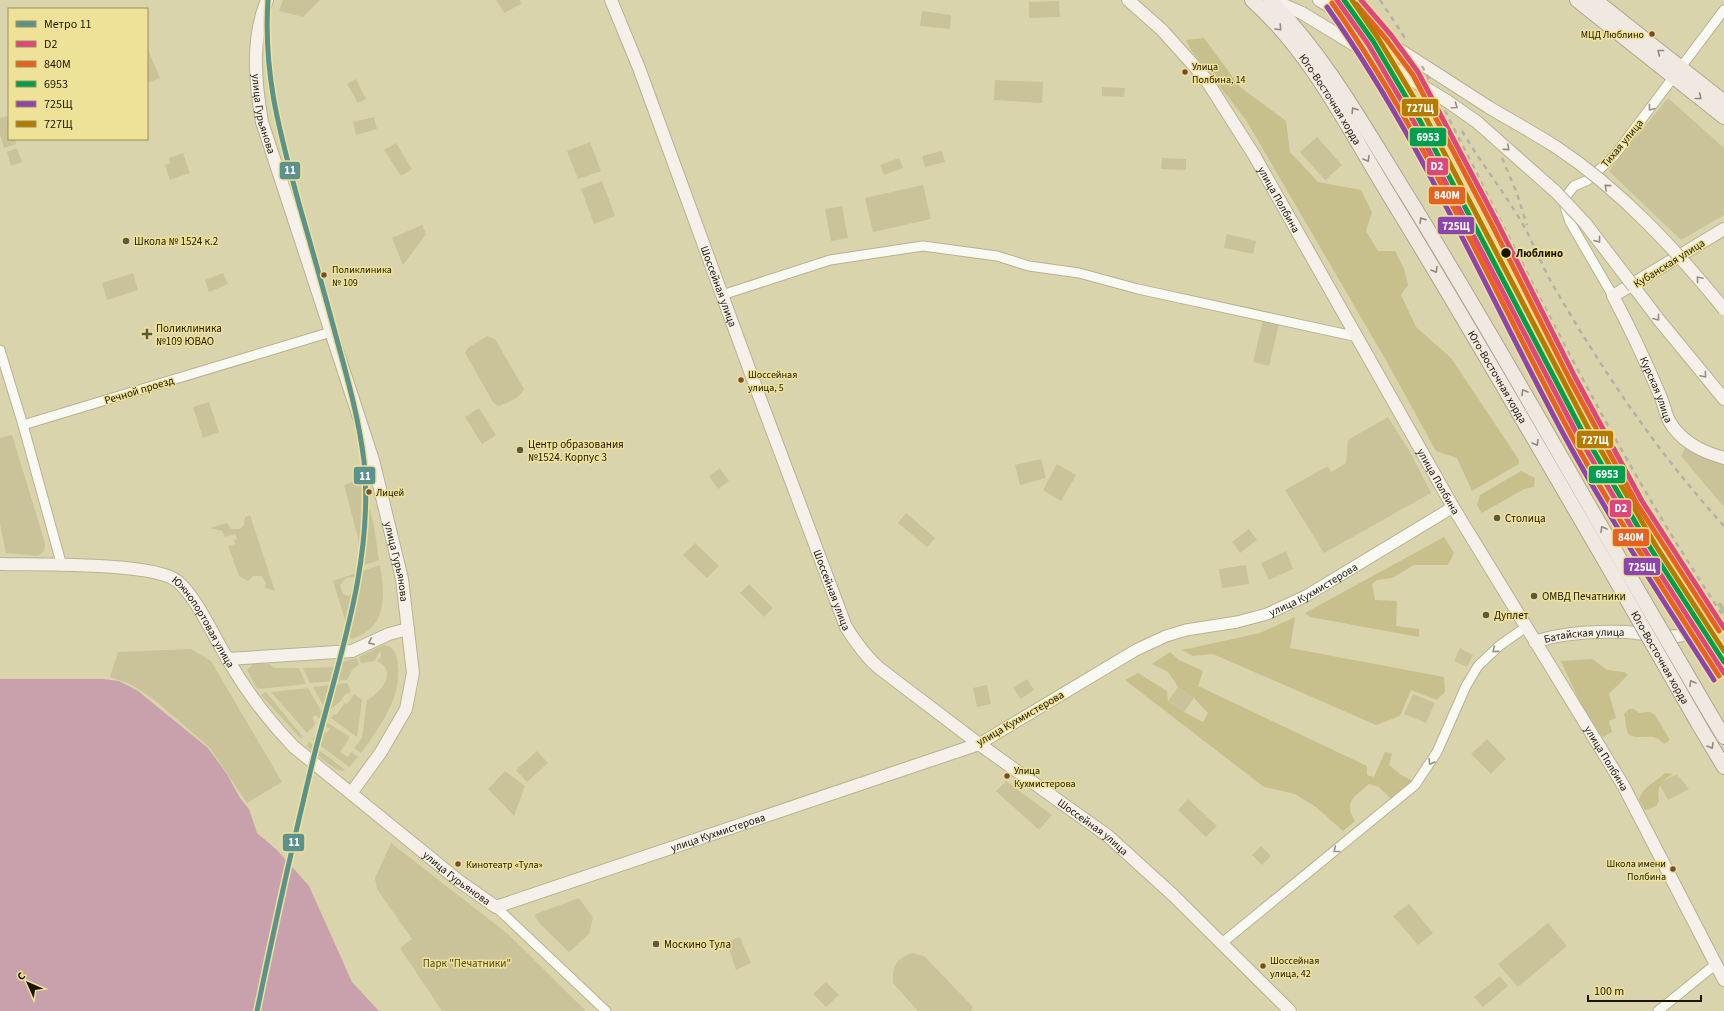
<svg xmlns="http://www.w3.org/2000/svg" width="1724" height="1011" font-family="'Source Sans 3',sans-serif">
<rect width="100%" height="100%" fill="#dad4ac"/>
<g fill="#cac399" fill-rule="evenodd">
<path d="M283,0H320L303,17L279,11Z"/>
<path d="M496,0H520L521,4L504,13Z"/>
<path d="M1059,1L1060,17L1029,18V2Z"/>
<path d="M922,11L951,15L950,29L920,26Z"/>
<path d="M147,47L160,78L147,83Z"/>
<path d="M356,79L366,99L358,103L347,84Z"/>
<path d="M995,80L1043,82L1042,103L994,100Z"/>
<path d="M1102,87L1125,88L1124,97L1102,96Z"/>
<path d="M1668,98L1724,148V215L1681,240L1609,171Z"/>
<path d="M8,116L9,139H15L16,144L4,148L0,134V118Z"/>
<path d="M374,117L377,129L356,135L353,122Z"/>
<path d="M1317,137L1342,165L1325,180L1300,152Z"/>
<path d="M590,142L601,171L578,179L567,151Z"/>
<path d="M396,143L412,169L401,176L384,150Z"/>
<path d="M17,148L22,162L11,166L7,152Z"/>
<path d="M942,151L945,162L925,167L922,156Z"/>
<path d="M183,153L190,173L170,180L165,165L170,163L169,158Z"/>
<path d="M899,158L903,168L884,175L880,165Z"/>
<path d="M1162,158L1186,159V170L1161,169Z"/>
<path d="M602,181L615,216L594,224L581,189Z"/>
<path d="M923,185L931,219L873,232L865,198Z"/>
<path d="M842,206L848,238L831,241L825,209Z"/>
<path d="M422,225L426,234L403,265L392,238Z"/>
<path d="M1227,234L1256,241L1253,254L1224,248Z"/>
<path d="M133,273L138,290L107,300L102,283Z"/>
<path d="M223,273L228,284L209,292L205,280Z"/>
<path d="M1263,320L1279,324L1269,366L1253,362Z"/>
<path d="M487,336L495,339L524,389C521,397 507,404 498,406L493,402L465,353L468,348Z"/>
<path d="M209,402L219,432L203,438L193,407Z"/>
<path d="M479,408L496,435L482,444L465,417Z"/>
<path d="M1388,417L1411,454L1431,493L1324,553L1285,490L1328,466L1331,472L1346,463L1348,440Z"/>
<path d="M12,435L45,543L44,551L38,556L6,553L0,524V438Z"/>
<path d="M1685,448L1704,458L1724,464V507L1681,456Z"/>
<path d="M1041,459L1046,478L1020,485L1015,465Z"/>
<path d="M1057,464L1076,475L1061,501L1043,490Z"/>
<path d="M720,468L729,481L718,489L709,476Z"/>
<path d="M362,478L374,526L379,560L365,565L344,485Z"/>
<path d="M906,513L935,538L927,547L898,523Z"/>
<path d="M250,515L275,591L265,588L266,583L261,576H253L248,581L239,576L228,546L235,544L234,540L237,539L235,534L225,537L222,531L210,528L227,523L231,529H240L244,525L245,517Z"/>
<path d="M1249,529L1257,540L1240,553L1232,542Z"/>
<path d="M695,543L719,566L707,578L683,555Z"/>
<path d="M1286,551L1293,569L1269,580L1261,563Z"/>
<path d="M380,565C385,596 388,628 351,639L333,581ZM353,577C360,581 362,587 357,594L348,596L343,594L340,585L346,578Z"/>
<path d="M1246,565L1249,584L1222,588L1219,569Z"/>
<path d="M749,584L773,608L764,617L740,593Z"/>
<path d="M383,645L389,646C396,651 397,657 398,665C402,699 379,727 361,753L354,748L362,738L367,700C380,694 399,671 377,661L379,658H381V651L378,654L375,661L361,663L359,657Z"/>
<path d="M1460,648L1473,655L1467,667L1454,661Z"/>
<path d="M191,649L211,661L282,782L247,803L210,748L156,701L132,685L110,677L118,652Z"/>
<path d="M357,658L359,664L352,670L347,680L310,683L303,668L336,667L338,663Z"/>
<path d="M253,664H270L274,668H299L306,684L259,689L256,687L247,670Z"/>
<path d="M1027,679L1034,690L1021,699L1013,688Z"/>
<path d="M347,683L351,691L348,694L347,693L341,699L342,700L330,710L331,711L328,714L313,687Z"/>
<path d="M987,685L991,704L977,707L973,688Z"/>
<path d="M1178,687L1194,698L1184,712L1168,701Z"/>
<path d="M308,688L324,716L322,721L316,715L312,717L315,724L307,733L271,692Z"/>
<path d="M266,692L303,737L301,739L261,695Z"/>
<path d="M354,694L362,700L357,737L331,718L334,714L336,715L345,703L347,704Z"/>
<path d="M1413,694L1435,703L1426,723L1404,714Z"/>
<path d="M328,723L350,737L340,752L348,757L351,752L358,757L349,767L312,739L321,730L327,733L330,729L325,726Z"/>
<path d="M1487,739L1506,759L1491,774L1471,754Z"/>
<path d="M309,742L345,770L344,771C335,772 314,752 307,746Z"/>
<path d="M537,751L548,763L527,782L516,770Z"/>
<path d="M505,771L525,786L514,816L488,789Z"/>
<path d="M1677,774L1689,789L1668,800L1659,783Z"/>
<path d="M1006,781L1052,815L1039,830L996,791Z"/>
<path d="M1188,799L1217,826L1206,837L1178,810Z"/>
<path d="M391,843L508,934L586,1011H442L400,948L412,939L377,889L375,878Z"/>
<path d="M1261,846L1271,856L1262,865L1252,855Z"/>
<path d="M579,898L593,918L589,934L569,952L540,924L535,916L536,914Z"/>
<path d="M1409,904L1433,933L1418,945L1393,916Z"/>
<path d="M1548,923L1567,946L1518,987L1498,964Z"/>
<path d="M740,937L751,963L736,970L727,942Z"/>
<path d="M913,953L924,956L973,1007L971,1011H918L893,983C892,966 896,958 913,953Z"/>
<path d="M1500,976L1508,986L1483,1007L1474,997Z"/>
<path d="M826,982L839,995L826,1007L813,994Z"/>
</g>
<g fill="#c7bf8c">
<path d="M1204,38L1240,87L1286,121L1290,152L1318,182L1361,190L1372,212L1366,231L1378,251H1395L1404,269L1408,285L1401,295L1416,327L1451,358L1519,460V464L1472,491L1457,458L1436,451L1387,362L1246,120L1191,50L1186,40Z"/>
<path d="M1521,471L1535,478L1534,487L1524,489L1482,513L1477,505L1480,495Z"/>
<path d="M1444,537L1454,553L1448,565H1414L1392,578L1377,580L1372,584L1375,600L1397,601L1396,626L1419,629V637L1310,617L1305,613Z"/>
<path d="M1295,617L1290,648L1444,677L1445,692L1437,700L1411,690L1400,716L1376,725L1213,654L1193,656L1182,650L1260,633Z"/>
<path d="M1170,652L1179,660L1203,671L1198,686L1367,766V775L1374,777L1385,752L1392,754L1389,765L1401,775L1413,781L1391,799L1379,787L1369,784C1354,797 1343,802 1355,821L1343,831L1316,807L1295,794L1264,787L1125,680L1138,673L1167,691L1168,701L1184,712L1203,722L1208,713L1194,698L1178,687L1168,672L1152,664Z"/>
<path d="M1592,659L1607,670L1624,672L1628,675L1609,694L1616,718L1609,721L1612,732L1603,737L1591,726L1561,661Z"/>
<path d="M1629,709H1634L1639,713L1650,712L1655,715L1670,740L1664,744C1662,742 1659,739 1656,738C1648,734 1629,742 1627,730C1625,725 1626,719 1624,714Z"/>
<path d="M1665,773L1673,774C1660,782 1657,786 1659,801L1656,806L1645,810L1639,800C1644,785 1654,784 1665,773Z"/>
</g>
<path fill="#c8a1ad" d="M0,679H103L119,681L138,691L208,748L227,774L240,798L249,809L257,833L277,850L309,886L352,982L379,1011H0Z"/>
<g fill="none" stroke-linecap="round" stroke-linejoin="round">
<path stroke="#bdb792" stroke-width="12" stroke-dasharray="12 6" stroke-linecap="butt" d="M1692,631L1724,607"/>
<g stroke="#b7b292" stroke-width="11">
<g id="minor">
<path d="M722,295L830,260L923,246L997,256L1029,266L1079,273L1138,289L1358,337"/>
<path d="M1613,296L1570,222L1565,207L1567,195L1574,186L1588,180L1614,156L1724,10"/>
<path d="M0,350L23,425L62,566"/>
<path d="M23,425L331,332"/>
<path d="M496,907L606,1011"/>
<path d="M1222,943L1415,785L1437,752L1466,686L1478,666L1499,646L1526,627"/>
<path d="M1658,1011L1716,964"/>
</g>
</g>
<g stroke="#b7b292" stroke-width="13">
<g id="tertiary">
<path id="s1" d="M979,744L1136,650L1166,636L1186,630L1237,622L1267,614L1306,596L1453,507"/>
</g>
</g>
<g stroke="#b7b292" stroke-width="14">
<g id="secondary">
<path id="s2" d="M267,0C251,39 255,82 262,122L373,460L402,579L413,673L406,709L381,752L352,792"/>
<path id="s3" d="M611,0L639,68L758,393L846,627C856,643 865,656 879,668L979,744L1108,836L1174,896L1290,1011"/>
<path id="s4" d="M1128,0L1162,30L1205,78L1254,155L1453,507L1623,785L1724,980"/>
<path d="M1272,0L1302,13"/>
<path d="M1319,0L1386,41L1490,108"/>
<path id="s5" d="M1724,229L1613,296C1630,328 1645,360 1659,393C1667,410 1664,419 1679,434C1692,447 1707,453 1724,458"/>
<path d="M1634,287L1659,320L1724,399"/>
<path id="s6" d="M0,564C35,565 153,562 177,581C196,596 214,637 227,658C246,691 268,720 294,747L459,881L496,907L979,744"/>
<path id="s7" d="M1535,642C1563,632 1596,631 1626,632C1645,633 1677,642 1692,631"/>
<path d="M227,659L352,651L389,634L408,629"/>
</g>
</g>
<g stroke="#b1a48d" stroke-width="16">
<g id="primary">
<path id="s8" d="M1252,0C1311,53 1348,128 1389,195C1467,322 1542,453 1617,582"/>
<path d="M1270,0C1326,57 1363,125 1405,192C1483,318 1555,447 1629,575"/>
<path d="M1577,0L1724,117"/>
<path d="M1595,0L1724,102"/>
<path d="M1712,717L1724,737"/>
<path d="M1699,725L1724,767"/>
</g>
</g>
<use href="#minor" stroke="#f9f9f3" stroke-width="9"/>
<use href="#tertiary" stroke="#f9f9f3" stroke-width="11"/>
<use href="#secondary" stroke="#f5f1ea" stroke-width="12"/>
<use href="#primary" stroke="#f0e9e2" stroke-width="14"/>
<g stroke="#b3b2a9" stroke-width="2.5" stroke-dasharray="5 5" stroke-linecap="butt">
<path d="M1380,0L1407,41"/>
<path d="M1422,66C1518,252 1607,443 1724,617"/>
<path d="M1462,131C1482,165 1506,194 1525,228C1535,247 1543,268 1554,287C1604,373 1658,453 1724,526"/>
<path d="M1502,158L1516,191L1527,225"/>
</g>
<g stroke="#b7b292" stroke-width="14" stroke-linecap="butt">
<g id="secondary-bridge">
<path d="M1302,13L1447,101L1477,122L1556,192L1585,223L1634,287"/>
<path d="M1490,108C1512,121 1534,133 1556,147C1621,190 1675,249 1724,309"/>
</g>
</g>
<g stroke="#b1a48d" stroke-width="16" stroke-linecap="butt">
<g id="primary-bridge">
<path d="M1629,575L1712,717"/>
<path id="s9" d="M1617,582L1699,725"/>
</g>
</g>
<use href="#secondary-bridge" stroke="#f5f1ea" stroke-width="12"/>
<use href="#primary-bridge" stroke="#f0e9e2" stroke-width="14"/>
<g stroke="#eee298" stroke-width="8">
<g id="rail-1">
<path d="M1337,0L1368,44L1414,122L1576,432L1646,552L1724,673"/>
<path d="M1361,0L1391,35L1418,72L1496,220L1575,377L1642,501L1724,628"/>
</g>
</g>
<g stroke="#eee298" stroke-width="8">
<g id="rail-2">
<path d="M1332,3C1426,137 1493,290 1570,433C1615,517 1668,596 1719,676"/>
<path d="M1356,4L1386,39L1413,75L1491,223L1570,380L1637,504L1719,631"/>
</g>
</g>
<g stroke="#eee298" stroke-width="8">
<path id="rail-3" d="M1344,0L1373,41L1419,119L1581,429L1651,549L1724,662"/>
</g>
<g stroke="#eee298" stroke-width="8">
<path id="rail-4" d="M1327,7C1422,141 1487,293 1565,437C1610,520 1663,600 1714,680"/>
</g>
<g stroke="#eee298" stroke-width="8">
<path id="rail-5" d="M1352,0L1378,38L1425,116L1587,426L1656,546L1724,651"/>
</g>
<use href="#rail-1" stroke="#df477c" stroke-width="5"/>
<use href="#rail-2" stroke="#e76120" stroke-width="5"/>
<use href="#rail-3" stroke="#019f4d" stroke-width="5"/>
<use href="#rail-4" stroke="#8e44ad" stroke-width="5"/>
<use href="#rail-5" stroke="#b57a00" stroke-width="5"/>
<g stroke="#eee298" stroke-width="8">
<path id="metro-1" d="M257,1011C275,924 294,838 315,752C339,658 374,560 364,461C359,420 348,380 337,340C325,295 312,249 299,204C280,133 263,75 268,0"/>
</g>
<use href="#metro-1" stroke="#5c928d" stroke-width="5"/>
</g>
<defs><path id="oneway-chevron" d="M-2-3.5L2.5 0L-2 3.5" fill="none" stroke-width="1.6" stroke-linecap="round" stroke-linejoin="round"/></defs>
<g stroke="#908a7c">
<use href="#oneway-chevron" transform="translate(1279 28) rotate(47)"/>
<use href="#oneway-chevron" transform="translate(1660 52) rotate(-142)"/>
<use href="#oneway-chevron" transform="translate(1699 97) rotate(39)"/>
<use href="#oneway-chevron" transform="translate(1354 110) rotate(-122)"/>
<use href="#oneway-chevron" transform="translate(1367 159) rotate(59)"/>
<use href="#oneway-chevron" transform="translate(1422 220) rotate(-122)"/>
<use href="#oneway-chevron" transform="translate(1435 270) rotate(59)"/>
<use href="#oneway-chevron" transform="translate(1524 392) rotate(-120)"/>
<use href="#oneway-chevron" transform="translate(1536 443) rotate(60)"/>
<use href="#oneway-chevron" transform="translate(1603 529) rotate(-120)"/>
<use href="#oneway-chevron" transform="translate(1692 683) rotate(-120)"/>
<use href="#oneway-chevron" transform="translate(1711 746) rotate(59)"/>
</g>
<g stroke="#928e81">
<use href="#oneway-chevron" transform="translate(1455 106) rotate(35)"/>
<use href="#oneway-chevron" transform="translate(1507 148) rotate(41)"/>
<use href="#oneway-chevron" transform="translate(1607 187) rotate(-140)"/>
<use href="#oneway-chevron" transform="translate(1598 240) rotate(52)"/>
<use href="#oneway-chevron" transform="translate(1699 279) rotate(-130)"/>
<use href="#oneway-chevron" transform="translate(1657 318) rotate(52)"/>
<use href="#oneway-chevron" transform="translate(1704 375) rotate(50)"/>
<use href="#oneway-chevron" transform="translate(371 642) rotate(156)"/>
</g>
<g stroke="#959286">
<use href="#oneway-chevron" transform="translate(1651 108) rotate(127)"/>
<use href="#oneway-chevron" transform="translate(1495 650) rotate(140)"/>
<use href="#oneway-chevron" transform="translate(1431 762) rotate(121)"/>
<use href="#oneway-chevron" transform="translate(1336 850) rotate(141)"/>
</g>
<g fill="#7a4b2a" stroke="#eee298" stroke-width="1.5">
<circle cx="1652" cy="34" r="3.5"/>
<circle cx="1185" cy="72" r="3.5"/>
<circle cx="324" cy="275" r="3.5"/>
<circle cx="741" cy="380" r="3.5"/>
<circle cx="369" cy="492" r="3.5"/>
<circle cx="1007" cy="776" r="3.5"/>
<circle cx="458" cy="864" r="3.5"/>
<circle cx="1673" cy="869" r="3.5"/>
<circle cx="1263" cy="966" r="3.5"/>
</g>
<g fill="#5d583c" stroke="#eee298" stroke-width="1.5">
<circle cx="126" cy="241" r="4"/>
<path d="M145 328h4v4h4v4h-4v4h-4v-4h-4v-4h4z"/>
<circle cx="520" cy="450" r="4"/>
<circle cx="1497" cy="518" r="4"/>
<circle cx="1534" cy="596" r="4"/>
<circle cx="1486" cy="615" r="4"/>
<circle cx="656" cy="944" r="4"/>
</g>
<circle fill="#1a1500" stroke="#eee298" stroke-width="1.5" cx="1506" cy="253" r="5.5"/>
<g text-anchor="middle" stroke-width="3" stroke-linejoin="round" paint-order="stroke">
<g font-size="10" fill="#1a1500" stroke="#eee298" text-anchor="start">
<text x="1644" y="38" text-anchor="end">МЦД Люблино</text>
<text x="1192" y="70">Улица<tspan x="1192" dy="13">Полбина, 14</tspan></text>
<text x="332" y="273">Поликлиника<tspan x="332" dy="13">№ 109</tspan></text>
<text x="748" y="378">Шоссейная<tspan x="748" dy="13">улица, 5</tspan></text>
<text x="376" y="496">Лицей</text>
<text x="1014" y="774">Улица<tspan x="1014" dy="13">Кухмистерова</tspan></text>
<text x="1666" y="867" text-anchor="end">Школа имени<tspan x="1666" dy="13">Полбина</tspan></text>
<text x="466" y="868">Кинотеатр «Тула»</text>
<text x="1270" y="964">Шоссейная<tspan x="1270" dy="13">улица, 42</tspan></text>
</g>
<g font-size="11" fill="#1a1500" stroke="#eee298">
<text dy="4" stroke="none"><textPath href="#s8" startOffset="127">Юго-Восточная хорда</textPath></text>
<text dy="4" stroke="none"><textPath href="#s2" startOffset="116">улица Гурьянова</textPath></text>
<text transform="translate(1622 143) rotate(-50)" y="4">Тихая улица</text>
<text dy="4" stroke="none"><textPath href="#s4" startOffset="252">улица Полбина</textPath></text>
<text transform="translate(1669 263) rotate(-32)" y="4">Кубанская улица</text>
<text dy="4" stroke="none"><textPath href="#s3" startOffset="306">Шоссейная улица</textPath></text>
<text dy="4" stroke="none"><textPath href="#s8" startOffset="451">Юго-Восточная хорда</textPath></text>
<text dy="4" stroke="none"><textPath href="#s5" startOffset="233">Курская улица</textPath></text>
<text transform="translate(139 390) rotate(-17)" y="4">Речной проезд</text>
<text dy="4" stroke="none"><textPath href="#s4" startOffset="576">улица Полбина</textPath></text>
<text dy="4" stroke="none"><textPath href="#s2" startOffset="584">улица Гурьянова</textPath></text>
<text dy="4" stroke="none"><textPath href="#s3" startOffset="630">Шоссейная улица</textPath></text>
<text dy="4" stroke="none"><textPath href="#s1" startOffset="372">улица Кухмистерова</textPath></text>
<text dy="4" stroke="none"><textPath href="#s6" startOffset="228">Южнопортовая улица</textPath></text>
<text dy="4" stroke="none"><textPath href="#s7" startOffset="50">Батайская улица</textPath></text>
<text dy="4" stroke="none"><textPath href="#s9" startOffset="87">Юго-Восточная хорда</textPath></text>
<text transform="translate(1020 718) rotate(-30)" y="4">улица Кухмистерова</text>
<text dy="4" stroke="none"><textPath href="#s4" startOffset="900">улица Полбина</textPath></text>
<text dy="4" stroke="none"><textPath href="#s3" startOffset="989">Шоссейная улица</textPath></text>
<text dy="4" stroke="none"><textPath href="#s6" startOffset="875">улица Кухмистерова</textPath></text>
<text dy="4" stroke="none"><textPath href="#s6" startOffset="592">улица Гурьянова</textPath></text>
</g>
<g font-size="11" fill="#1a1500" stroke="#eee298" text-anchor="start">
<text x="134" y="245">Школа № 1524 к.2</text>
<text x="156" y="332">Поликлиника<tspan x="156" dy="13">№109 ЮВАО</tspan></text>
<text x="528" y="448">Центр образования<tspan x="528" dy="13">№1524. Корпус 3</tspan></text>
<text x="1505" y="522">Столица</text>
<text x="1542" y="600">ОМВД Печатники</text>
<text x="1494" y="619">Дуплет</text>
<text x="664" y="948">Москино Тула</text>
</g>
<g font-size="11" font-weight="bold" fill="#1a1500" stroke="#eee298" text-anchor="start">
<text x="1516" y="257">Люблино</text>
</g>
<g font-size="11" fill="#524a1b" stroke="#eee298">
<text x="467" y="967">Парк "Печатники"</text>
</g>
</g>
<g stroke="#eee298" stroke-width="1.5">
<rect x="1401" y="98" width="38" height="19" rx="4" fill="#b57a00"/>
<rect x="1409" y="127" width="38" height="20" rx="4" fill="#019f4d"/>
<rect x="1426" y="157" width="23" height="19" rx="4" fill="#df477c"/>
<rect x="279" y="161" width="22" height="19" rx="4" fill="#5c928d"/>
<rect x="1428" y="186" width="38" height="19" rx="4" fill="#e76120"/>
<rect x="1437" y="216" width="38" height="19" rx="4" fill="#8e44ad"/>
<rect x="1576" y="430" width="38" height="19" rx="4" fill="#b57a00"/>
<rect x="1588" y="465" width="38" height="19" rx="4" fill="#019f4d"/>
<rect x="353" y="466" width="23" height="19" rx="4" fill="#5c928d"/>
<rect x="1609" y="499" width="23" height="19" rx="4" fill="#df477c"/>
<rect x="1612" y="528" width="38" height="19" rx="4" fill="#e76120"/>
<rect x="1623" y="557" width="38" height="19" rx="4" fill="#8e44ad"/>
<rect x="282" y="833" width="23" height="19" rx="4" fill="#5c928d"/>
</g>
<g font-size="11" text-anchor="middle" font-weight="bold" fill="#fff">
<text x="1420" y="112">727Щ</text>
<text x="1428" y="141">6953</text>
<text x="1437" y="170">D2</text>
<text x="290" y="174">11</text>
<text x="1447" y="199">840М</text>
<text x="1456" y="230">725Щ</text>
<text x="1595" y="444">727Щ</text>
<text x="1607" y="478">6953</text>
<text x="365" y="480">11</text>
<text x="1621" y="512">D2</text>
<text x="1631" y="541">840М</text>
<text x="1642" y="571">725Щ</text>
<text x="294" y="846">11</text>
</g>
<rect x="8" y="8" width="140" height="132" fill="#eee298" stroke="#99905b"/>
<rect x="16" y="21" width="20" height="6" fill="#5c928d" stroke="#99905b"/>
<text x="44" y="28" font-size="12" fill="#1a1500">Метро 11</text>
<rect x="16" y="41" width="20" height="6" fill="#df477c" stroke="#99905b"/>
<text x="44" y="48" font-size="12" fill="#1a1500">D2</text>
<rect x="16" y="61" width="20" height="6" fill="#e76120" stroke="#99905b"/>
<text x="44" y="68" font-size="12" fill="#1a1500">840М</text>
<rect x="16" y="81" width="20" height="6" fill="#019f4d" stroke="#99905b"/>
<text x="44" y="88" font-size="12" fill="#1a1500">6953</text>
<rect x="16" y="101" width="20" height="6" fill="#8e44ad" stroke="#99905b"/>
<text x="44" y="108" font-size="12" fill="#1a1500">725Щ</text>
<rect x="16" y="121" width="20" height="6" fill="#b57a00" stroke="#99905b"/>
<text x="44" y="128" font-size="12" fill="#1a1500">727Щ</text>
<g transform="translate(28 983) rotate(315)" stroke="#eee298" stroke-width="3" paint-order="stroke">
<path d="M0-3L7 15L0 10L-7 15Z" fill="#1a1500"/>
<text y="-6" font-size="11" font-weight="bold" text-anchor="middle" fill="#1a1500">С</text>
</g>
<path d="M1588 995v6h113v-6" fill="none" stroke="#1a1500" stroke-width="2"/>
<text x="1594" y="995" font-size="12" fill="#1a1500" stroke="#eee298" stroke-width="3" paint-order="stroke">100 m</text>
</svg>
